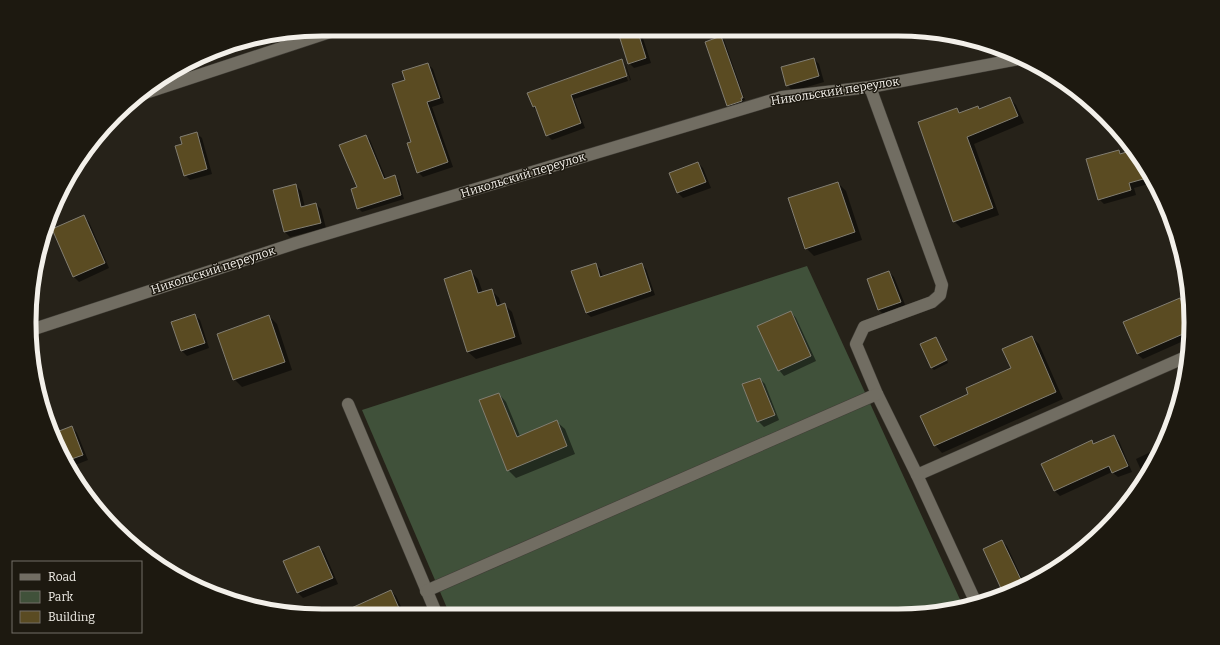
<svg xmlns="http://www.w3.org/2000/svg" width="1220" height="645" font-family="Bitter,serif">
<rect width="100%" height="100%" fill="#262219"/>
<path fill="#40513a" d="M807,266L963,606L936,613L450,615L362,410Z"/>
<g fill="#0007" fill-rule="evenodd">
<path d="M618,29H640L651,63L634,68L629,63Z"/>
<path d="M725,29H751L730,36Z"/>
<path d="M721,38L724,40L745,100L743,101L744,103L731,108L728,105Z"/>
<path d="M242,42V44L229,48L230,52L200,60L228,45Z"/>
<path d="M814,59L819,64L824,82L793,91L787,85Z"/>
<path d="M621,60L626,65L631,80L574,99L585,128L552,140L547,135L538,112L533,107L529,93ZM622,64H625L630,80L628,81Z"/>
<path d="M428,64L433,69L444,103L432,107L453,167L423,177L418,172L412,142L406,80Z"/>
<path d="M1009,98L1016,105L1024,123L974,144L999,215L961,228L954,221L957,110L961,113L978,107L980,110Z"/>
<path d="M196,133L202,138L212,174L190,180L185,175L184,145Z"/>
<path d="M366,136L370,140L386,179L394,176L399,181L404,199L362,212L358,208V188Z"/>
<path d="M1119,151L1122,154L1134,151L1148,171L1152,183L1134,188L1136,195L1104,204L1099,199Z"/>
<path d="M698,163L703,168L711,188L683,198L678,193Z"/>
<path d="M838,183L846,191L862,240L814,256L806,248Z"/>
<path d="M296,185L301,191L305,207L316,204L321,209L326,228L290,237L285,232L274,190Z"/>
<path d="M83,216L89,222L109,268L79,282L74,277L53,229Z"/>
<path d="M595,264L600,269L603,277L641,264L646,269L655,295L591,317L586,313Z"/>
<path d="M470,271L478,279L483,293L491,290L499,298L501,305L504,304L512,312L522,344L476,359L468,352Z"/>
<path d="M889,272L894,277L906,307L884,315L879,310L868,280Z"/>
<path d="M1180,299L1185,304L1189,314L1190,338L1143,359L1137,354Z"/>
<path d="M791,312L796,318L816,361L784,376L779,370Z"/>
<path d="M194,315L200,320L209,348L187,356L182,351Z"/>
<path d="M269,316L277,324L292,370L242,387L234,379Z"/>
<path d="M1032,337L1039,344L1063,399L942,453L935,445L970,395L1012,368Z"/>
<path d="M935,338L938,341L948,363L934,370L931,367Z"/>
<path d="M760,379L765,384L779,420L764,427L758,421Z"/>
<path d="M499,394L506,402L520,436L557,422L565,429L575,454L516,478L508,470Z"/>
<path d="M72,427L77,433L88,460L70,467L59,452L54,434Z"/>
<path d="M1113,436L1119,441L1132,472L1118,477L1112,472L1060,496L1055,491L1043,465L1092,442L1094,444Z"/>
<path d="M1163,446L1161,453L1144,477L1136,459Z"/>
<path d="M1002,541L1007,546L1025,585L1005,595L984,549Z"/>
<path d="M319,547L324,552L338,584L303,598L298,593L285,561Z"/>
<path d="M391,591L396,596L405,615H368L363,604Z"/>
</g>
<g fill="#5a4b22" stroke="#827e72">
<path d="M617,29H637L646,58L628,64Z"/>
<path d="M721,36L743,98H741L742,101L727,106L705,42Z"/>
<path d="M814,58L819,76L786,86L781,67Z"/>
<path d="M622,59L627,76L571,95L581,123L546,136L535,106L533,107L527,93Z"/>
<path d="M428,63L440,98L427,102L448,162L417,173L407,143L411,142L392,84L405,80L402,71Z"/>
<path d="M1010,97L1018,116L967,137L993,208L953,222L918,122L957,108L959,113L978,106L979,109Z"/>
<path d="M197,132L207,169L184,176L175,146L182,144L180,137Z"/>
<path d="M366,135L384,179L395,175L401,195L357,209L351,189L357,187L339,145Z"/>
<path d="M1119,150L1120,154L1133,150L1143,163L1147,178L1129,183L1131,190L1098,200L1086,159Z"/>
<path d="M698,162L706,182L677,193L669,173Z"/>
<path d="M838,182L855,232L805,249L788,198Z"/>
<path d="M296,184L301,207L316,203L321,223L284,232L273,190Z"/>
<path d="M84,215L105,263L73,277L52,229Z"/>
<path d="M596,263L600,277L642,263L651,291L586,313L571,271Z"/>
<path d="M471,270L478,293L492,289L497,306L505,303L515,337L467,352L444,279Z"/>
<path d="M889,271L901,302L878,310L867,279Z"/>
<path d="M1180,298L1190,320V331L1137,354L1123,322Z"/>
<path d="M791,311L811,356L778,371L757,326Z"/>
<path d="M195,314L205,343L181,351L171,322Z"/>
<path d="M269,315L285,362L233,380L217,334Z"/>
<path d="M1032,336L1056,392L934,446L920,416L968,394L966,388L1011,368L1002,349Z"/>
<path d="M936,337L947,360L931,368L920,344Z"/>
<path d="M760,378L775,415L757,422L742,384Z"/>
<path d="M499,393L517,437L557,420L567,446L507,471L479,400Z"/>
<path d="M72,426L83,455L66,461L59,452L54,433Z"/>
<path d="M1114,435L1128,466L1112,473L1109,466L1054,491L1041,464L1092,440L1093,444Z"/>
<path d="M1002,540L1024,586L1004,595L983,549Z"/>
<path d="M319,546L333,578L297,593L283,561Z"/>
<path d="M391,590L402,615H336Z"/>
</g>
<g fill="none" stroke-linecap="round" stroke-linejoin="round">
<g stroke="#413e37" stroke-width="13">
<g id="minor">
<path d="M870,87L942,285L940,295L932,302L864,327L856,344L877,394L917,475L976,603"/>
<path d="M139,95L339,29"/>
<path d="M31,330L296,243L782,97L870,87L1024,58"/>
<path d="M348,404L437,615"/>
<path d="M917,475L1188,356"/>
<path d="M426,591L877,394"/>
</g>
</g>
<use href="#minor" stroke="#716d62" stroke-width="12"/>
</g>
<g text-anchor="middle" stroke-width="3" stroke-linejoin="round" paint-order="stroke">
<g font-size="12" fill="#f3f0ea" stroke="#1d1910">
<text transform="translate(835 91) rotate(-9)" y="4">Никольский переулок</text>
<text transform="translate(523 175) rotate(-17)" y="4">Никольский переулок</text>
<text transform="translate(213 270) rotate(-18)" y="4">Никольский переулок</text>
</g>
</g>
<path d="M0 0H1220V645H0ZM322 36H898A286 286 0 0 1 1184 322V323A286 286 0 0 1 898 609H322A286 286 0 0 1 36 323V322A286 286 0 0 1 322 36Z" fill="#1d1910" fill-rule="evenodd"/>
<path fill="none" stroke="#f3f0ea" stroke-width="5" d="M322 36H898A286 286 0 0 1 1184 322V323A286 286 0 0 1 898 609H322A286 286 0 0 1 36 323V322A286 286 0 0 1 322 36Z"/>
<rect x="12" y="561" width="130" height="72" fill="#1d1910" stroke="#736f67"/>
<rect x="20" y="574" width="20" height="6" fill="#716d62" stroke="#736f67"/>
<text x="48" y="581" font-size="12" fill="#f3f0ea">Road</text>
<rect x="20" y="591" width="20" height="12" fill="#40513a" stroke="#736f67"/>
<text x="48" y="601" font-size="12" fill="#f3f0ea">Park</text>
<rect x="20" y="611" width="20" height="12" fill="#5a4b22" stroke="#736f67"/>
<text x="48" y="621" font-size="12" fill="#f3f0ea">Building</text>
</svg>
